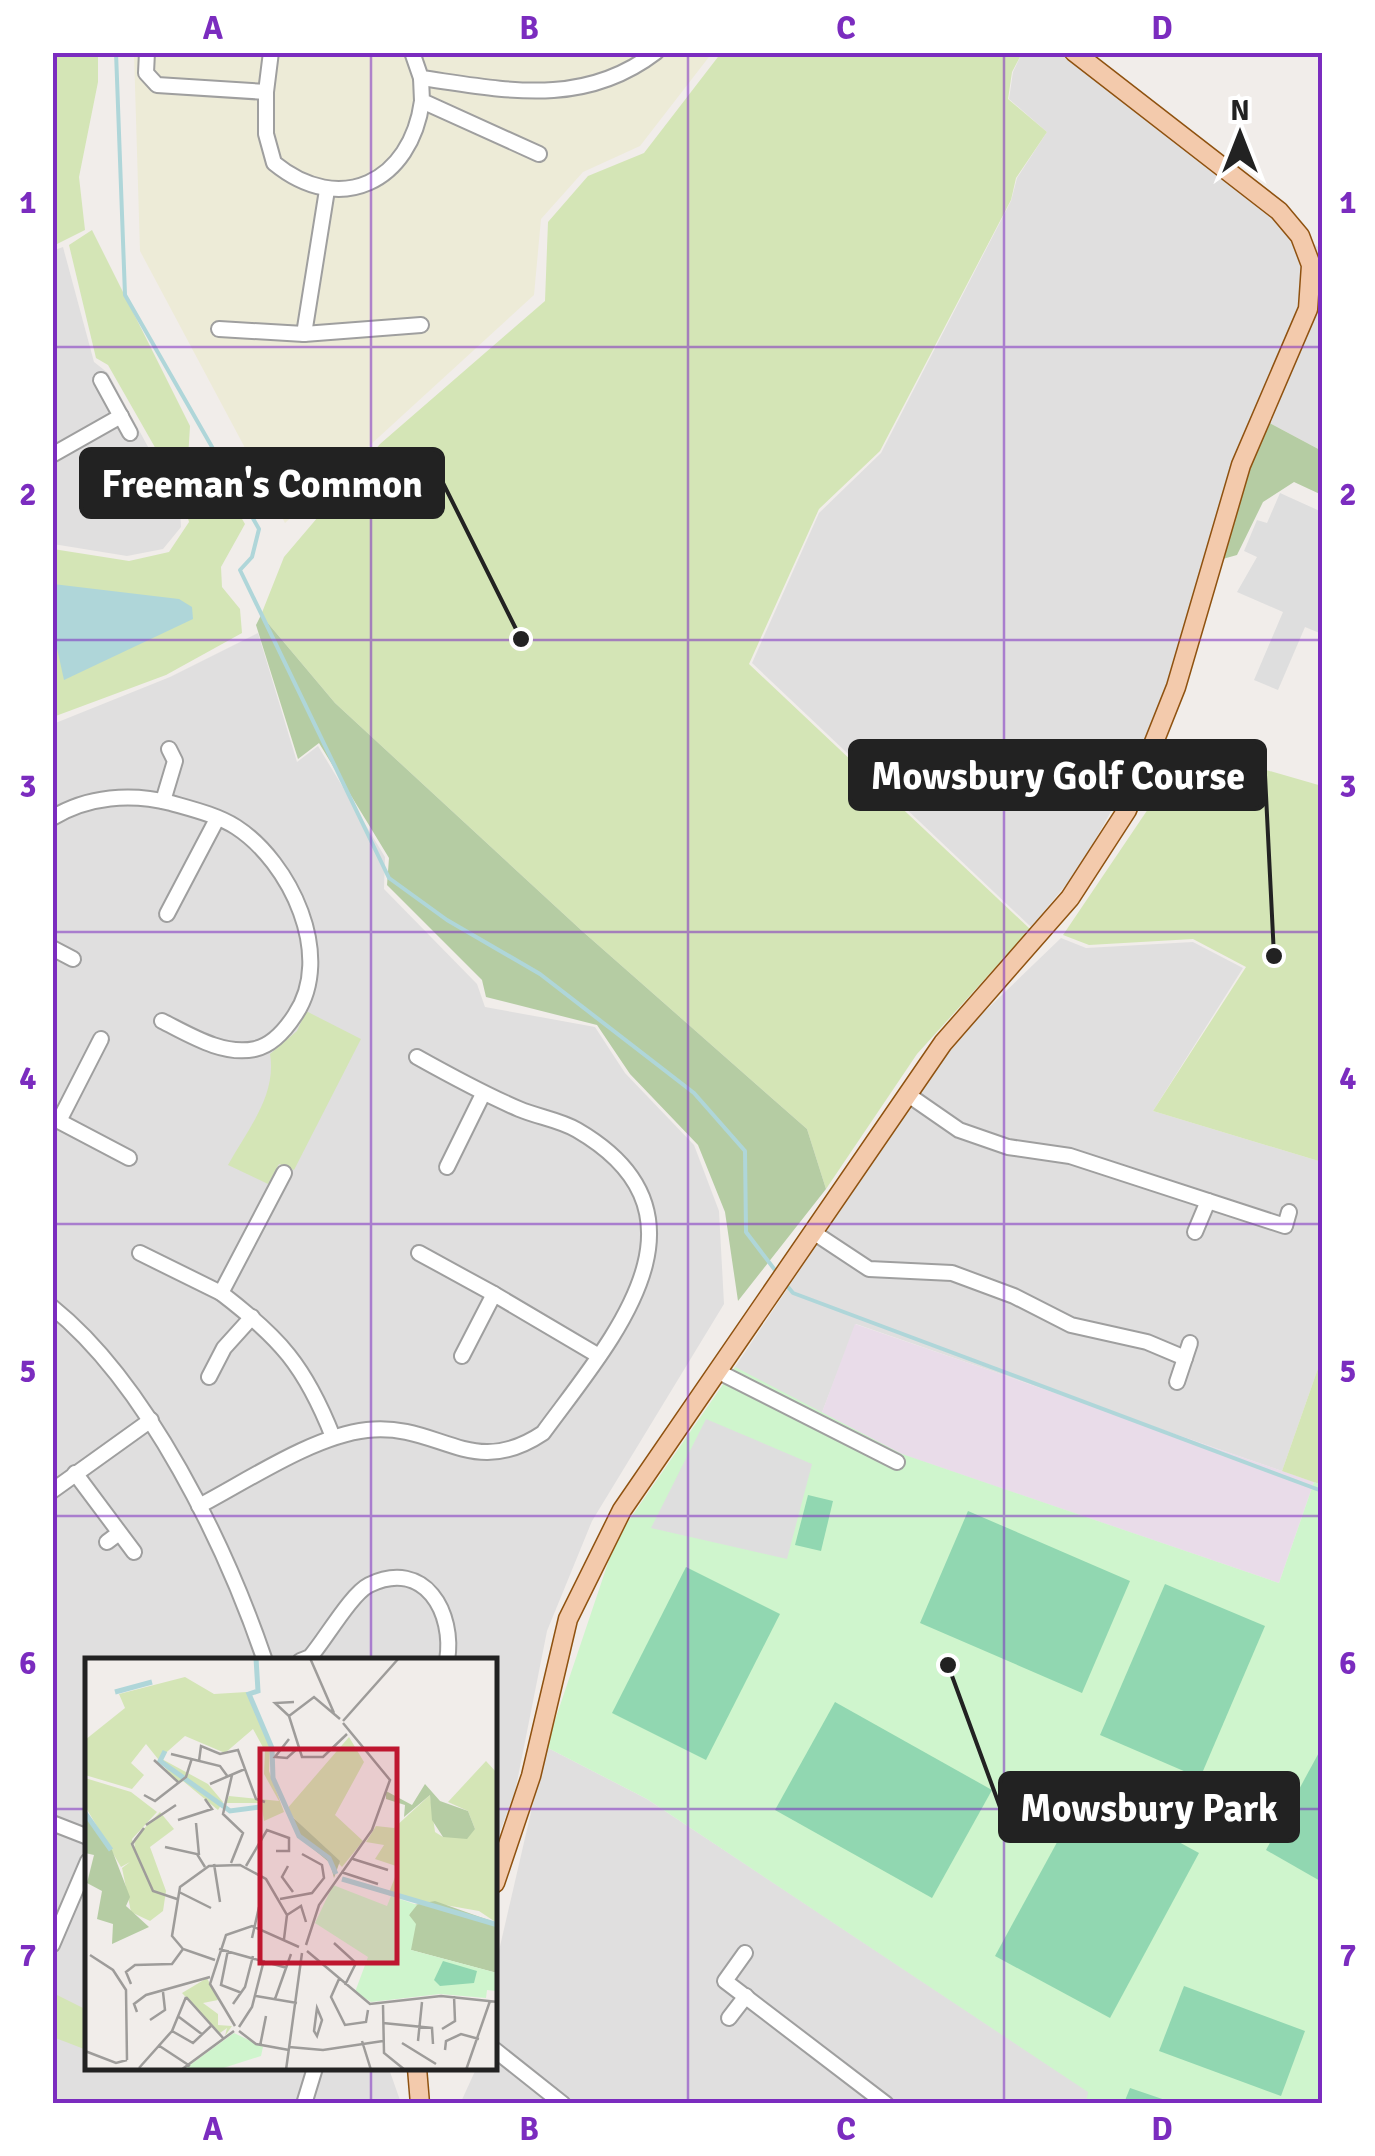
<svg xmlns="http://www.w3.org/2000/svg" width="1375" height="2156" font-family="Signika,sans-serif">
<rect width="100%" height="100%" fill="#f1edea"/>
<g fill="#e0dfdf">
<path d="M1022,53H1065L1103,86L1322,250V451L1266,421L1139,761L1079,869L1031,927L752,663L819,513L881,453L1011,201L1017,178L1047,132L1009,99L1013,72Z"/>
<path d="M63,247L94,362L108,373L180,506L181,527L163,549L127,556L53,544L52,251Z"/>
<path d="M258,633L297,762L318,746L385,857L384,889L477,984L485,1007L595,1027L625,1073L694,1145L719,1211L724,1304L592,1521L547,1631L515,1792L496,1842L495,1661H88V2068L389,2069L401,2103L53,2104V724L170,677Z"/>
<path d="M1061,938L1086,948L1193,942L1243,968L1153,1111L1322,1162V1357L1282,1471L856,1324L821,1415L735,1367L951,1044Z"/>
<path d="M546,1747L647,1799L1089,2092L1086,2104H460L476,2069L495,2068V1968Z"/>
</g>
<path fill="#e9dce9" d="M855,1324L1314,1482L1279,1583L901,1454L821,1415Z"/>
<path fill="#edebd7" d="M134,53H712L640,146L583,172L541,219L534,295L285,523L140,251Z"/>
<g fill="#d4e5b6">
<path d="M53,52L98,53V82L79,177L85,230L53,246Z"/>
<path d="M721,53H1022L1012,72L1008,99L1047,132L1016,178L1011,200L880,451L819,509L749,664L1030,929L917,1054L826,1189L807,1129L581,930L335,703L261,615L284,557L380,444L545,301L548,222L588,176L644,153Z"/>
<path d="M92,230L190,426L188,458L216,475L245,524L221,567L222,587L240,609L242,633L166,675L53,717V549L129,561L169,552L189,522L181,493L108,365L96,358L69,245Z"/>
<path d="M1242,763L1322,786V1162L1153,1111L1246,967L1193,939L1089,945L1063,935L1169,778L1217,789Z"/>
<path d="M306,1011L361,1039L294,1170L279,1164L268,1184L228,1165C247,1130 277,1096 270,1054L297,1031Z"/>
<path d="M1322,1357V1485L1282,1471Z"/>
<path d="M53,1993L87,2010L84,2049L53,2037Z"/>
</g>
<g fill="#b5cca3">
<path d="M1266,421L1322,451V495L1294,482L1263,502L1237,555L1219,560L1242,479Z"/>
<path d="M261,615L335,703L581,930L807,1129L826,1189L738,1301L725,1212L698,1145L630,1074L597,1025L486,997L482,980L387,885L389,858L319,743L298,759L256,625Z"/>
</g>
<path fill="#cff5cd" d="M735,1367L902,1454L1279,1583L1314,1482L1322,1485V2103H1086L1088,2092L647,1799L546,1747L616,1539Z"/>
<g fill="#91d7b1">
<path d="M808,1495L833,1501L821,1551L795,1545Z"/>
<path d="M968,1511L1130,1581L1082,1693L920,1623Z"/>
<path d="M686,1567L780,1614L706,1760L612,1713Z"/>
<path d="M1165,1584L1265,1626L1200,1778L1100,1735Z"/>
<path d="M835,1702L992,1790L932,1898L775,1810Z"/>
<path d="M1322,1747V1882L1266,1850Z"/>
<path d="M1085,1791L1199,1853L1110,2018L995,1956Z"/>
<path d="M1184,1986L1305,2031L1281,2096L1159,2051Z"/>
<path d="M1130,2088L1174,2103H1124Z"/>
</g>
<g fill="#dedede">
<path d="M1280,493L1322,512V634L1305,627L1278,690L1254,680L1283,612L1237,592L1257,557L1244,551L1257,520L1267,523Z"/>
<path d="M706,1419L812,1464L787,1559L651,1528Z"/>
</g>
<path fill="#afd6d9" d="M53,584L179,599L192,607L193,619L64,680L53,630Z"/>
<g fill="none" stroke-linecap="round" stroke-linejoin="round">
<g stroke="#afd6d9" stroke-width="4">
<path d="M116,52L125,295L259,529L252,557L240,570L389,878L447,920L540,974L694,1093L745,1151L746,1232L778,1274"/>
<path d="M784,1282L793,1293L1322,1491"/>
</g>
<g stroke="#9f9f9f" stroke-width="18">
<g id="minor">
<path d="M147,52L146,73L157,85L266,92L271,52"/>
<path d="M412,52L421,78C506,90 583,108 656,52"/>
<path d="M421,78L422,101L539,154"/>
<path d="M266,92V134L274,163C340,217 411,182 422,101"/>
<path d="M219,329L304,334L421,325"/>
<path d="M304,334L327,190"/>
<path d="M101,380L130,433"/>
<path d="M52,455L121,416"/>
<path d="M163,801L175,761L169,749"/>
<path d="M52,818C88,796 131,793 171,803C192,809 217,815 236,827C290,862 335,956 295,1015C286,1029 273,1045 255,1049C223,1056 190,1035 162,1021"/>
<path d="M167,914L217,819"/>
<path d="M52,948L73,959"/>
<path d="M907,1094L959,1130L1008,1147L1070,1156L1285,1226L1289,1212"/>
<path d="M53,1118L129,1158"/>
<path d="M59,1121L101,1039"/>
<path d="M447,1167L483,1094"/>
<path d="M284,1173L221,1293C280,1338 305,1366 333,1437"/>
<path d="M1195,1232L1208,1201"/>
<path d="M816,1234L869,1269L952,1273L1014,1296L1071,1325L1147,1342L1185,1358"/>
<path d="M140,1253L221,1293"/>
<path d="M419,1253L494,1294"/>
<path d="M52,1307C148,1384 226,1546 265,1661"/>
<path d="M462,1356L494,1294L599,1356"/>
<path d="M719,1372L897,1462"/>
<path d="M209,1377L224,1348L252,1317"/>
<path d="M1177,1382L1190,1343"/>
<path d="M75,1473L134,1552"/>
<path d="M52,1491L151,1420"/>
<path d="M199,1506C247,1481 313,1436 367,1430C439,1422 471,1481 543,1433C610,1341 725,1216 577,1130C560,1120 538,1117 519,1109C484,1094 451,1076 417,1057"/>
<path d="M107,1542L119,1533"/>
<path d="M300,1661L310,1657C325,1640 351,1594 369,1585C425,1558 455,1613 447,1661"/>
<path d="M52,1823L88,1837"/>
<path d="M52,1945L88,1861"/>
<path d="M745,1953L725,1981L886,2104"/>
<path d="M729,2018L746,1996"/>
<path d="M495,2050L563,2104"/>
<path d="M304,2104L315,2068"/>
</g>
</g>
<g stroke="#8f5210" stroke-width="21">
<g id="major">
<path d="M495,1883L531,1776L568,1619L622,1510L943,1043L1070,898L1127,810L1176,687L1241,465L1308,309L1311,265L1300,236L1279,211L1074,52"/>
<path d="M417,2068L420,2104"/>
</g>
</g>
<use href="#minor" stroke="#fff" stroke-width="14"/>
<use href="#major" stroke="#f3caac" stroke-width="18"/>
</g>
<path fill="none" stroke="#7b2cbf" stroke-width="2.5" stroke-opacity="0.55" d="M371,52V1661M688,52V2104M1004,52V2104M52,347H1322M52,640H1322M52,932H1322M52,1224H1322M52,1516H1322M52,1809H88M495,1809H1322M371,2068V2104"/>
<g transform="translate(85 1658)">
<rect width="412" height="412" fill="#f1edea"/>
<path d="M100,19L129,36L162,34L185,89L184,113L199,154L179,163L176,145H141L144,138L194,143L179,116L180,93L168,71L140,95L100,78L75,100L123,126L138,144L133,152L98,123L93,126L61,86L46,105L59,117L47,131L0,117V82L40,50L34,36ZM264,79L279,104L250,157L278,183L257,209L201,152ZM401,103L412,115V265L394,253L303,237L314,209L290,201L299,187L281,184L291,168L309,170L345,137L350,174L358,179L390,171L383,153L363,144ZM0,120L46,134L72,154L47,181L50,191L49,181L75,154L89,171L65,189L81,233L78,253L65,263L46,254L37,210L45,204L36,209L0,148ZM122,320L133,342L118,345L133,356V367L147,368L140,378L142,370L135,375L97,335Z" fill="#d4e5b6"/>
<path d="M340,126L355,143L383,153L390,171L382,181L358,179L347,162L345,137L319,159L320,147L301,141V133L327,147ZM201,153L255,203L249,220L245,205L214,179ZM0,154L27,192L45,239L41,248L64,269L27,286L28,266L12,261L17,233L2,225L9,197L0,195ZM350,243L412,265V315L326,292L324,257L329,247Z" fill="#b5cca3"/>
<path d="M248,227L302,248L306,238L332,247L324,257L331,266L326,292L412,315L411,333L402,332L401,340L355,336L286,344L270,334L283,299L230,265ZM149,375L178,389L176,398L132,412H98Z" fill="#cff5cd"/>
<path d="M358,303L392,313L389,325L355,328L349,322Z" fill="#91d7b1"/>
<path fill="none" stroke="#afd6d9" stroke-width="5" d="M171,0L173,33L164,36L187,90L188,120L214,178L244,200L251,216M30,34L67,24M80,93L75,103L145,153L175,149M0,155L26,192M257,221L413,267"/>
<path fill="none" stroke="#9e9c9a" stroke-width="2.5" d="M225,0L249,55M209,44L190,45L204,58L217,99H238L262,76M204,58L229,39L255,61M258,63L314,0M204,81L190,99L202,100L213,90M86,96L135,108L143,119M69,102L93,124M114,103L116,88L135,96L153,92L171,141L180,144M125,126L160,111M59,137L70,143L101,119L107,100M93,162L127,151L120,141M111,165L114,197M61,167L91,147M59,170L47,186L68,233L92,241M80,189L112,196L120,209M268,201L303,212M146,205L158,175L138,156L147,117M129,206L135,244M161,208L182,172L204,180V193H191M203,208L197,219L208,234M256,214L293,226M94,234L126,250M195,241L227,235L239,220L237,207L217,196M202,257L216,248L221,264M167,280L174,249M249,285L271,305L260,327M221,287L234,247L287,172L305,122L258,65M134,291L202,310M143,292L136,327L157,335M222,293L285,346L356,338L413,344M5,297L28,312L41,332L42,402M130,302L98,291L87,278L95,229L124,208L155,207L181,221L202,257L199,281M254,321L246,339L260,367L281,364L283,352M46,326L41,314L50,307L87,306L98,291M171,338L212,345M101,339L139,381M190,341L206,296M148,346L160,329L168,298M298,347L299,395L320,412M232,350L237,362L232,378L229,373ZM52,354L49,346L61,337L125,319M94,359L118,377M65,362L80,352L78,334M298,365L347,370L348,386M150,368L125,326L141,277L167,268L214,289M154,369L167,349L179,302M357,371L370,363L369,338M87,373L108,385L127,367M154,373L171,386L204,392M277,383L286,412M333,383L337,344M317,385L351,406M73,387L105,408M175,388L181,358M204,389L238,392L298,383M360,392L361,383L376,376L394,381M0,393L31,405L42,402M54,410L87,373L101,339M96,412L149,373M201,412L217,295M381,412L405,343"/>
<path fill="#be162f" fill-opacity="0.15" stroke="#be162f" stroke-width="5" d="M175,91H312V305H175Z"/>
<rect width="412" height="412" fill="none" stroke="#222" stroke-width="5"/>
</g>
<path fill="none" stroke="#222" stroke-width="4" d="M521 639L443 483M1274 956L1265 775M948 1665L1000 1807"/>
<g fill="#222" stroke="#fff" stroke-width="4">
<circle cx="521" cy="639" r="10"/>
<circle cx="1274" cy="956" r="10"/>
<circle cx="948" cy="1665" r="10"/>
</g>
<g fill="#222" stroke="#222" stroke-width="4">
<rect x="81" y="449" width="362" height="68" rx="10"/>
<rect x="850" y="741" width="415" height="68" rx="10"/>
<rect x="1000" y="1773" width="298" height="68" rx="10"/>
</g>
<g font-size="38" text-anchor="middle" font-weight="bold" fill="#fff">
<text x="262" y="497">Freeman's Common</text>
<text x="1058" y="789">Mowsbury Golf Course</text>
<text x="1149" y="1821">Mowsbury Park</text>
</g>
<rect width="1375" height="2156" fill="none" stroke="#ffffff" stroke-width="110"/>
<g transform="translate(1240 135)" stroke="#ffffff" stroke-width="8" paint-order="stroke">
<path d="M0-8L18 38L0 25L-18 38Z" fill="#222222"/>
<text y="-15" font-size="28" font-weight="bold" text-anchor="middle" fill="#222222">N</text>
</g>
<rect x="55" y="55" width="1265" height="2046" fill="none" stroke="#7b2cbf" stroke-width="4"/>
<g font-size="32" text-anchor="middle" font-weight="bold" fill="#7b2cbf">
<text x="213" y="39">A</text>
<text x="529" y="39">B</text>
<text x="846" y="39">C</text>
<text x="1162" y="39">D</text>
<text x="28" y="213">1</text>
<text x="1348" y="213">1</text>
<text x="28" y="505">2</text>
<text x="1348" y="505">2</text>
<text x="28" y="797">3</text>
<text x="1348" y="797">3</text>
<text x="28" y="1089">4</text>
<text x="1348" y="1089">4</text>
<text x="28" y="1382">5</text>
<text x="1348" y="1382">5</text>
<text x="28" y="1674">6</text>
<text x="1348" y="1674">6</text>
<text x="28" y="1966">7</text>
<text x="1348" y="1966">7</text>
<text x="213" y="2140">A</text>
<text x="529" y="2140">B</text>
<text x="846" y="2140">C</text>
<text x="1162" y="2140">D</text>
</g>
</svg>
